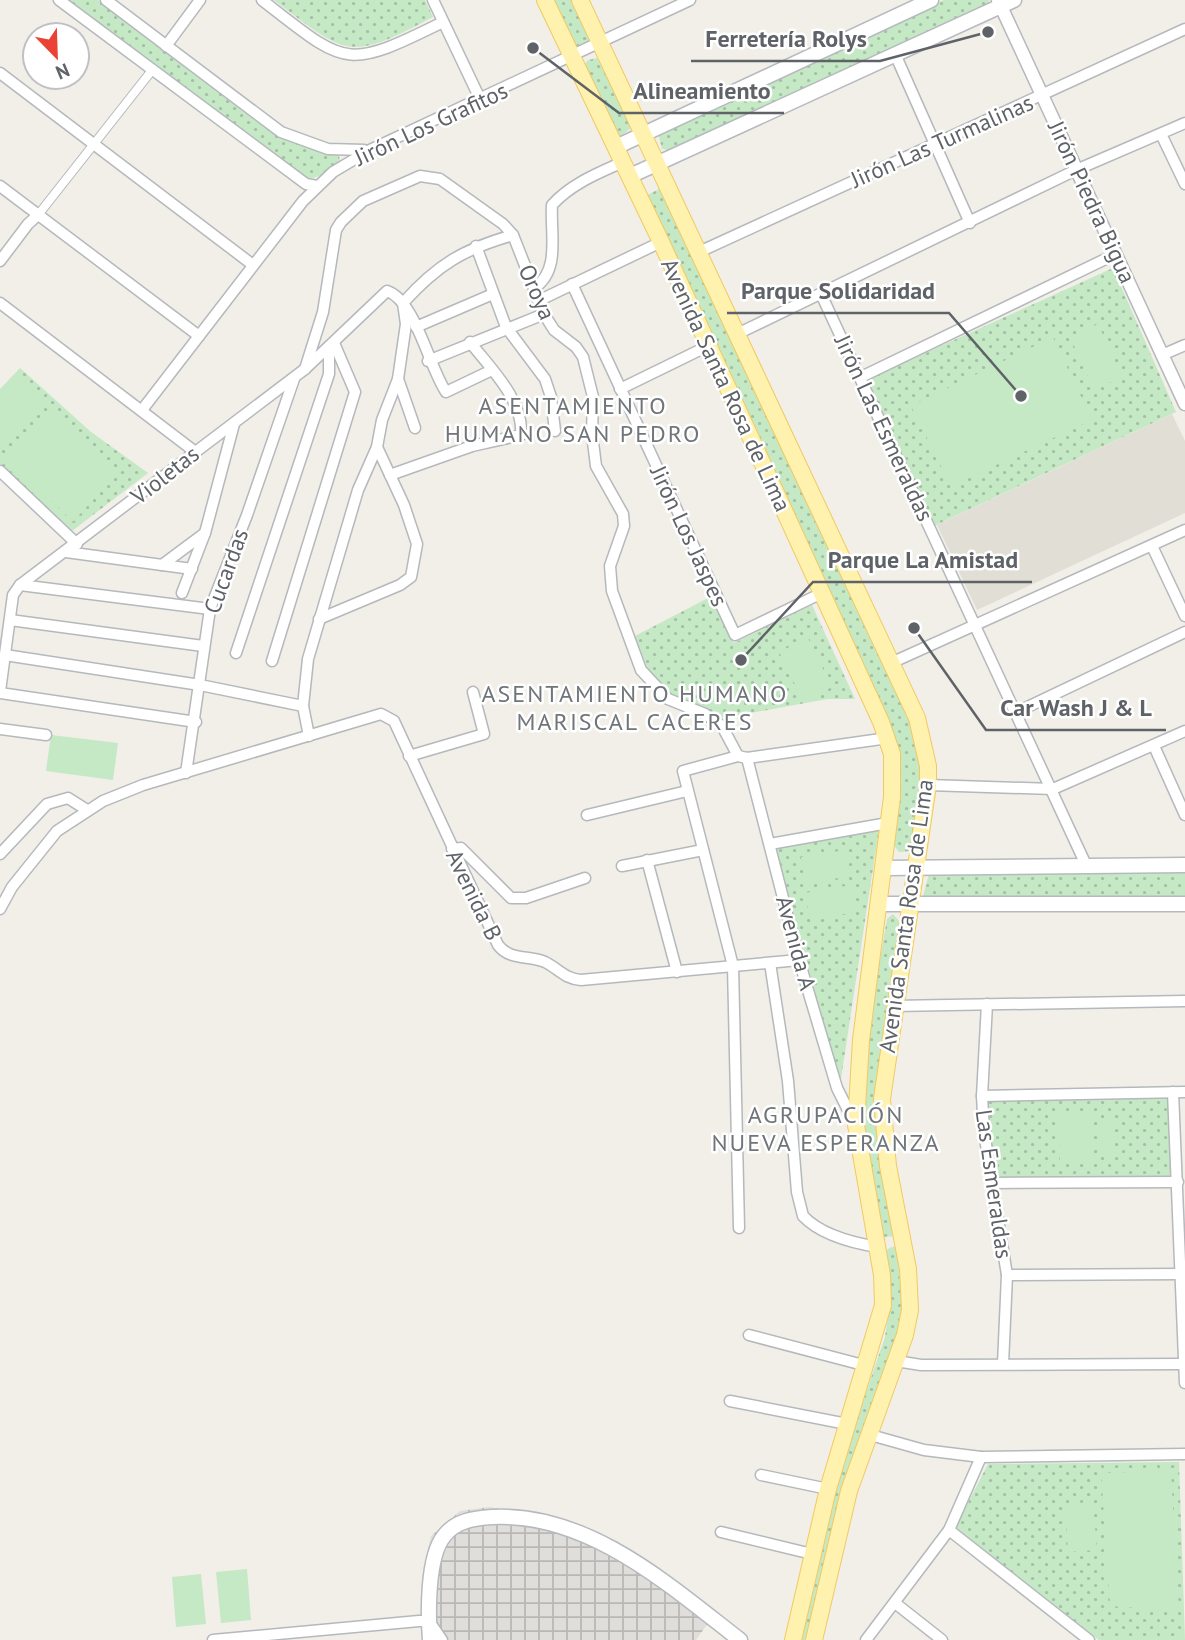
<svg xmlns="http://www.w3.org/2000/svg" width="1185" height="1640" font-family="'PT Sans',sans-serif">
<defs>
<pattern id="industrial-grid" width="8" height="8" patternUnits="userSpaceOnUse" patternTransform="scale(1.75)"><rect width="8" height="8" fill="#e0deda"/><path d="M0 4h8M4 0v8" fill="none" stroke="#b9b8b5"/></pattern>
<pattern id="grass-dots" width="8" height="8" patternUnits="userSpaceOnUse" patternTransform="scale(1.75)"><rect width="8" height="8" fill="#c5e8c5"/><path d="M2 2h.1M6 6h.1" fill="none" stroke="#a3c0a4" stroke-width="1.8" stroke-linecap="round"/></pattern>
</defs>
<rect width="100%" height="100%" fill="#f1efe8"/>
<path fill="url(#industrial-grid)" d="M489,1507L571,1522L666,1573L708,1623L696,1640H435L423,1573L431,1536L460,1511Z"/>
<path fill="#e1ded6" d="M1172,414L1185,441V513L977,610L937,525Z"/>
<g fill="url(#grass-dots)">
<path d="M67,0H98L277,133L308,148L339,156L340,161L323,175L306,180Z"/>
<path d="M274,0H425L433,17C348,62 348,56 274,0Z"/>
<path d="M551,0H575L593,37L590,43L574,47Z"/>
<path d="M944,0H989V4L669,150L662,149L658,133Z"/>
<path d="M597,58L631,121V128L621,136L615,133L583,67L588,60Z"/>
<path d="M659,189H664L910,718L922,775L912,851L899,852L893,844L899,772L647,195Z"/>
<path d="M1113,268L1176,412L934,526L866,380Z"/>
<path d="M20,368L91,432L148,473L72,531L0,464V389Z"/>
<path d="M710,597L734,643L812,605L855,699H827L724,718L691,707L667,692L651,677L635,636Z"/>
<path d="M879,829L840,1085L775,847Z"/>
<path d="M1185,870V900L928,904L923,896L929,874Z"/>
<path d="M893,914L900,922L877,1087L896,1236L883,1237C875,1194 862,1149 862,1105C862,1043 877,980 887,919Z"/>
<path d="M1170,1097L1173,1177L993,1179L983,1101Z"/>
<path d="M897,1246L903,1319L810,1640H801L837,1478L885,1337L891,1297L885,1253L889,1248Z"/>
<path d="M1179,1462L1185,1640H1099L955,1528L988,1464Z"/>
</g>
<g fill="#c5e8c5">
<path d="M1098,324L1122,377L1094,390L1070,337Z"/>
<path d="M1053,337L1092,420L951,486L911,406Z"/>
<path d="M20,374L49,403L6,446L0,440V394Z"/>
<path d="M50,412L117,473L73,522L7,459Z"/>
<path d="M808,638L832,687L803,701L779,652Z"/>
<path d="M51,735L118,743L113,780L46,771Z"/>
<path d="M846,850L850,876L805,884L801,857Z"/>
<path d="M851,885L856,912L810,920L805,893Z"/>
<path d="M1090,1113L1093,1163L1060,1164L1058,1114Z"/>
<path d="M1114,1121L1115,1153L1099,1154L1098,1122Z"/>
<path d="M1171,1471L1179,1611L1110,1606L1101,1473Z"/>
<path d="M1093,1502L1097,1550L1068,1552L1065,1504Z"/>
<path d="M247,1569L251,1620L221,1623L216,1572Z"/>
<path d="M201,1574L206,1624L176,1627L172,1577Z"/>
</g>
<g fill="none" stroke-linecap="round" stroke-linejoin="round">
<g stroke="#b5b8bc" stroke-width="10">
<path id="pedestrian" d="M38,215L153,69"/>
</g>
<g stroke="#b5b8bc" stroke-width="13">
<g id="minor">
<path d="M59,0L306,184L317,186"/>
<path d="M106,0L281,132L328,149L364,150"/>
<path d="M262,0C347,66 344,71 443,22"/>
<path d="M433,0L481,101"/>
<path d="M166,46L200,0"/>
<path d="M895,54L970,223"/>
<path d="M0,73L253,265"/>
<path d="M1161,134L1185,184"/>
<path d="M0,186L199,336"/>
<path d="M476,246L506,327L545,379L551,397L555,431"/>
<path d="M699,252L1185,29"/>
<path d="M0,261L28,224L38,215"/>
<path d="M572,284L735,635L822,593"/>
<path d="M534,288C561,271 550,233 552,205C571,184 598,173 623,162"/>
<path d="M821,294L1087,867"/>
<path d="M538,301L661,242"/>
<path d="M0,303L194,451"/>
<path d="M416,327L493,294"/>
<path d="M737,334L1076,170L1185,123"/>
<path d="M1162,355L1185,345"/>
<path d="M428,361L544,314"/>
<path d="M305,369L323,312L336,230L341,222L363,201L420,176L440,179L503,224L513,235L544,314L554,330L576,347L583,357L593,397L592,434L596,466L623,514L624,526L610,566L612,591L641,670L668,699L705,714L722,726L738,756"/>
<path d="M861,377L1116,254"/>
<path d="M398,379L415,428"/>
<path d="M620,389L708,346"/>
<path d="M142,410L303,201L333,172L370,150L690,0"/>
<path d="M0,471L77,544"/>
<path d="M390,475L472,446L521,435C524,400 490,368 470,342"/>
<path d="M1152,546L1185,616"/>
<path d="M66,552L192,569"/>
<path d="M162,565L205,533"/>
<path d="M20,585L210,609"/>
<path d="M182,593L205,533L234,424"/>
<path d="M319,619L400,585L411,577L417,544L404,505L377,447"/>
<path d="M10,620L203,646"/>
<path d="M236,653L329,374V347"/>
<path d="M5,655L200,685L303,706"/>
<path d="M272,661L355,392L334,343"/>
<path d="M891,663L1185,530"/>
<path d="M0,691L13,595L20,585L305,369L387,291C415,300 429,367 446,392L492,370"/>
<path d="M0,693L196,722"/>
<path d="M1017,712L1185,632"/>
<path d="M0,729L46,735"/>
<path d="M309,736L303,706L308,659L358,490L377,447L382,420L398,379L406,324L403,303C438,264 464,249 513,235"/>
<path d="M1154,746L1185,815"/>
<path d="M409,756L484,734L473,692"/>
<path d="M747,758L799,960L837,1088L855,1124"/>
<path d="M186,773L210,609L247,515L294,379"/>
<path d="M928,785L1053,789L1185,731"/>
<path d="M587,815L687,791"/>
<path d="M770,844L888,823"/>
<path d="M452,849L461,848L511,898H526L585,878"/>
<path d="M0,854L47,804L68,798L87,810"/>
<path d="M647,860L677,972"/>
<path d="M622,866L703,850"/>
<path d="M0,909L12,887L57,831L103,801L143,785L381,714L394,721L498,945C510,961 529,955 545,962C559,969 565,979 581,980L799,960"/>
<path d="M770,963L788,1081L797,1192L803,1216C820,1234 853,1243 878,1247"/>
<path d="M987,1004L982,1096L984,1132L1007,1275L1003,1364"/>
<path d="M894,1006L1185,1001"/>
<path d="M1173,1092L1185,1383"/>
<path d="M982,1096L1185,1092"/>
<path d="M992,1183L1178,1182"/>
<path d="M739,1228L733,966L683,771L738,756L747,758L888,738"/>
<path d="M1007,1275L1180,1274"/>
<path d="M749,1335L867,1366"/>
<path d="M896,1361L921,1365L1184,1364"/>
<path d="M730,1401L847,1424"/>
<path d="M867,1434L924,1450L981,1457L1185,1454"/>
<path d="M761,1475L828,1489"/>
<path d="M949,1530L1089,1640"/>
<path d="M721,1532L812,1554"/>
<path d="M895,1603L942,1640"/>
<path d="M213,1640L419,1621H429L442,1640"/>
<path d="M866,1640L949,1530L981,1457"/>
</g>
</g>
<g stroke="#b5b8bc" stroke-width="15">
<path id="tertiary" d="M998,0L1185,404"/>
</g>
<g stroke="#b6babf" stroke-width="17">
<g id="secondary">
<path d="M616,147L931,0"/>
<path d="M630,176L1014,0"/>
<path d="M884,868L1185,865"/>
<path d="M881,904H1185"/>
<path d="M430,1640C428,1614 427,1557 444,1536C455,1521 474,1518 492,1517C588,1512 669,1585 740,1640"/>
</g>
</g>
<g stroke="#f2c960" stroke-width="18">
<g id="primary">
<path d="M545,0L661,242L881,722L892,754V797L861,1040L856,1125L882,1275L883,1305L828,1489L793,1640"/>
<path d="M580,0L917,718L928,766V785L882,1099L888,1166L908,1269L910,1310L905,1335L849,1491L814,1640"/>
</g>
</g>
<use href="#pedestrian" stroke="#fff" stroke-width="8"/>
<use href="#minor" stroke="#fff" stroke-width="10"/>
<use href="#tertiary" stroke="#fff" stroke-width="12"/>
<use href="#secondary" stroke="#fff" stroke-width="14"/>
<use href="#primary" stroke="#fff2af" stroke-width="16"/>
</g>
<g text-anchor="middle" stroke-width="5" stroke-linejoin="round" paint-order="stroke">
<g font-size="23" fill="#5f6368" stroke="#fff">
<text transform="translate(431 124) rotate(-25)" y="8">Jirón Los Grafitos</text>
<text transform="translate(942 141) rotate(-24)" y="8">Jirón Las Turmalinas</text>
<text transform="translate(1092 202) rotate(65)" y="8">Jirón Piedra Bigua</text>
<text transform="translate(537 292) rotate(66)" y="8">Oroya</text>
<text transform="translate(726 385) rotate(65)" y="8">Avenida Santa Rosa de Lima</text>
<text transform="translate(884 428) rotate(65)" y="8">Jirón Las Esmeraldas</text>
<text transform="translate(165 475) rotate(-38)" y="8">Violetas</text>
<text transform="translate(689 536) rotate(65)" y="8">Jirón Los Jaspes</text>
<text transform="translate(226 571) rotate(-70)" y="8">Cucardas</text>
<text transform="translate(474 895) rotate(64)" y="8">Avenida B</text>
<text transform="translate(906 916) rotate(-82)" y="8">Avenida Santa Rosa de Lima</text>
<text transform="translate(796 943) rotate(75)" y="8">Avenida A</text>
<text transform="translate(994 1184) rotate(82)" y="8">Las Esmeraldas</text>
</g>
<g font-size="24" letter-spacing="2" fill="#70757a" stroke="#fff">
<text x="573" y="414">ASENTAMIENTO<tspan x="573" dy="28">HUMANO SAN PEDRO</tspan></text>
<text x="635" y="702">ASENTAMIENTO HUMANO<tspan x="635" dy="28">MARISCAL CACERES</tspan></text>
<text x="826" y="1123">AGRUPACIÓN<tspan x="826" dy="28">NUEVA ESPERANZA</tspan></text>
</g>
</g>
<path fill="none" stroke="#5f6368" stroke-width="2.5" d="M988 32L880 61H691M533 48L619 113H784M1021 396L949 313H727M741 660L813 582H1032M914 628L986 730H1166"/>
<g fill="#5f6368" stroke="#fff" stroke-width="2.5">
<circle cx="988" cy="32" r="7"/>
<circle cx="533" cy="48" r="7"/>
<circle cx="1021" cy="396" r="7"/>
<circle cx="741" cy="660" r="7"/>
<circle cx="914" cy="628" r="7"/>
</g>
<g font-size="24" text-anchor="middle" font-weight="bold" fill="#5f6368" stroke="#fff" stroke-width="5" stroke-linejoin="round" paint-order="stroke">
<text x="786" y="47">Ferretería Rolys</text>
<text x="702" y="99">Alineamiento</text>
<text x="838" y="299">Parque Solidaridad</text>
<text x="923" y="568">Parque La Amistad</text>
<text x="1076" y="716">Car Wash J &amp; L</text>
</g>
<g transform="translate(56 56) rotate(157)"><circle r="33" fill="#ffffff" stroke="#bfc1c3" stroke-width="2"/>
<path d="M0-5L12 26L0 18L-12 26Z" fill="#ea4335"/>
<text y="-10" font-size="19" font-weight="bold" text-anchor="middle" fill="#5f6368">N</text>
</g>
</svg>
